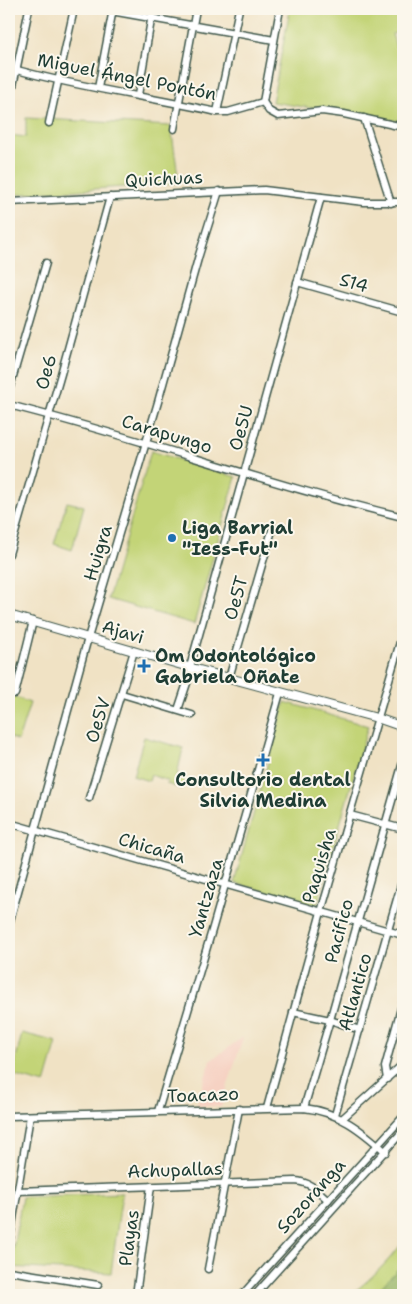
<svg xmlns="http://www.w3.org/2000/svg" width="412" height="1304" font-family="'Shantell Sans',sans-serif">
<rect width="100%" height="100%" fill="#fbf7ec"/>
<filter id="ink" filterUnits="userSpaceOnUse"><feTurbulence type="fractalNoise" baseFrequency=".02" numOctaves="2"/><feDisplacementMap in="SourceGraphic" scale="10" xChannelSelector="R" yChannelSelector="G"/><feConvolveMatrix kernelMatrix="1 2 1 2 8 2 1 2 1" color-interpolation-filters="sRGB"/></filter>
<filter id="wash" filterUnits="userSpaceOnUse"><feTurbulence type="fractalNoise" baseFrequency=".0096" numOctaves="4" result="noise"/><feDisplacementMap in="SourceGraphic" scale="20" xChannelSelector="R" yChannelSelector="G"/><feGaussianBlur stdDeviation="1.12" result="paint"/><feColorMatrix in="noise" values="0 0 0 0 0 0 0 0 0 0 0 0 0 0 0 0 0 1.4 0 .05"/><feComposite in="paint" operator="in"/></filter>
<g filter="url(#wash)">
<rect width="100%" height="100%" fill="#f0e2c4"/>
<path fill="#f6d2c3" d="M243,1037L221,1107L197,1105L210,1061Z"/>
<g fill="#c3d477" stroke="#718856">
<path d="M290,9H403V31L392,34L403,69V122L272,102Z"/>
<path d="M26,118L171,126L179,183L9,195V135L26,137Z"/>
<path d="M151,451L236,477L194,624L108,599Z"/>
<path d="M67,502L84,506L72,550L54,544Z"/>
<path d="M12,696L30,703L18,741L9,737V706Z"/>
<path d="M285,702L368,726L317,905L234,883Z"/>
<path d="M144,737L183,748L177,775L185,779L182,789L167,784L168,781L151,775L149,781L133,776Z"/>
<path d="M22,1033L57,1042L45,1084L12,1075Z"/>
<path d="M122,1193L111,1273L10,1267L22,1197Z"/>
<path d="M403,1242V1295H350C370,1280 388,1262 403,1242Z"/>
</g>
<path fill="#9ab668" stroke="#5c7a4e" d="M403,1260V1295H375C383,1282 397,1274 403,1260Z"/>
</g>
<g filter="url(#ink)">
<g fill="none" stroke-linecap="round" stroke-linejoin="round">
<g stroke="#3e564a" stroke-width="9">
<g id="minor">
<path d="M100,9L274,40"/>
<path d="M17,70C82,88 151,97 217,112H228L263,102"/>
<path d="M98,88L113,9"/>
<path d="M138,95L153,9"/>
<path d="M263,102L269,111L278,116L322,111L344,114L403,127"/>
<path d="M263,102L280,9"/>
<path d="M9,105L29,9"/>
<path d="M217,112L239,9"/>
<path d="M364,118L391,203"/>
<path d="M49,123L74,9"/>
<path d="M174,129L196,9"/>
<path d="M9,202L264,190L364,202H403"/>
<path d="M297,282L403,312"/>
<path d="M9,390L46,263"/>
<path d="M9,405C141,438 270,485 403,517"/>
<path d="M9,554L61,374L110,197"/>
<path d="M190,667L321,197"/>
<path d="M229,678L273,527"/>
<path d="M15,694L33,621"/>
<path d="M122,694L192,715"/>
<path d="M178,710L192,668"/>
<path d="M89,798L134,651"/>
<path d="M350,815L403,829"/>
<path d="M9,823L403,935"/>
<path d="M9,924L88,638L158,402L199,255L219,191"/>
<path d="M293,1012L330,1020L360,1030"/>
<path d="M387,1079L385,1067L403,1001"/>
<path d="M267,1108L321,912L403,632"/>
<path d="M304,1108L330,1020L403,762"/>
<path d="M158,1111L213,927L280,693"/>
<path d="M335,1115L403,878"/>
<path d="M9,1116L304,1108C339,1112 360,1129 386,1152"/>
<path d="M343,1118L403,1064"/>
<path d="M17,1191L295,1181C310,1182 317,1190 328,1200"/>
<path d="M9,1243L30,1116"/>
<path d="M208,1269L239,1109"/>
<path d="M9,1271L98,1285"/>
<path d="M136,1295L151,1186"/>
<path d="M242,1295L403,1117"/>
<path d="M255,1295L403,1131"/>
</g>
</g>
<g stroke="#3e564a" stroke-width="10">
<path id="tertiary" d="M9,615L192,668L377,718L403,727"/>
</g>
<use href="#minor" stroke="#fff" stroke-width="6"/>
<use href="#tertiary" stroke="#fff" stroke-width="8"/>
</g>
</g>
<g fill="#1f6fb2" stroke="#fbf7ec" stroke-width="2">
<circle cx="172" cy="538" r="5"/>
<path d="M141.5 658.5h5v5h5v5h-5v5h-5v-5h-5v-5h5z"/>
<path d="M260.5 752.5h5v5h5v5h-5v5h-5v-5h-5v-5h5z"/>
</g>
<g text-anchor="middle" stroke-width="4" stroke-linejoin="round" paint-order="stroke">
<g font-size="18" fill="#1f3d34" stroke="#fbf7ec">
<text transform="translate(127 77) rotate(11)" y="6">Miguel Ángel Pontón</text>
<text transform="translate(164 179) rotate(-3)" y="6">Quichuas</text>
<text transform="translate(354 283) rotate(16)" y="6">S14</text>
<text transform="translate(46 372) rotate(-75)" y="6">Oe6</text>
<text transform="translate(241 428) rotate(-74)" y="6">Oe5U</text>
<text transform="translate(167 434) rotate(17)" y="6">Carapungo</text>
<text transform="translate(98 553) rotate(-73)" y="6">Huigra</text>
<text transform="translate(236 598) rotate(-74)" y="6">Oe5T</text>
<text transform="translate(123 632) rotate(16)" y="6">Ajavi</text>
<text transform="translate(98 720) rotate(-73)" y="6">Oe5V</text>
<text transform="translate(152 848) rotate(16)" y="6">Chicaña</text>
<text transform="translate(319 866) rotate(-73)" y="6">Paquisha</text>
<text transform="translate(206 898) rotate(-74)" y="6">Yantzaza</text>
<text transform="translate(339 931) rotate(-75)" y="6">Pacifico</text>
<text transform="translate(355 992) rotate(-74)" y="6">Atlantico</text>
<text transform="translate(203 1095) rotate(-2)" y="6">Toacazo</text>
<text transform="translate(175 1170) rotate(-2)" y="6">Achupallas</text>
<text transform="translate(311 1196) rotate(-48)" y="6">Sozoranga</text>
<text transform="translate(129 1238) rotate(-82)" y="6">Playas</text>
</g>
<g font-size="18" font-weight="bold" fill="#1f3d34" stroke="#fbf7ec" text-anchor="start">
<text x="182" y="534">Liga Barrial<tspan x="182" dy="21">"Iess-Fut"</tspan></text>
<text x="155" y="662">Om Odontológico<tspan x="155" dy="21">Gabriela Oñate</tspan></text>
<text x="263" y="786" text-anchor="middle">Consultorio dental<tspan x="263" dy="21">Silvia Medina</tspan></text>
</g>
</g>
<rect width="412" height="1304" fill="none" stroke="#fbf7ec" stroke-width="30"/>
</svg>
